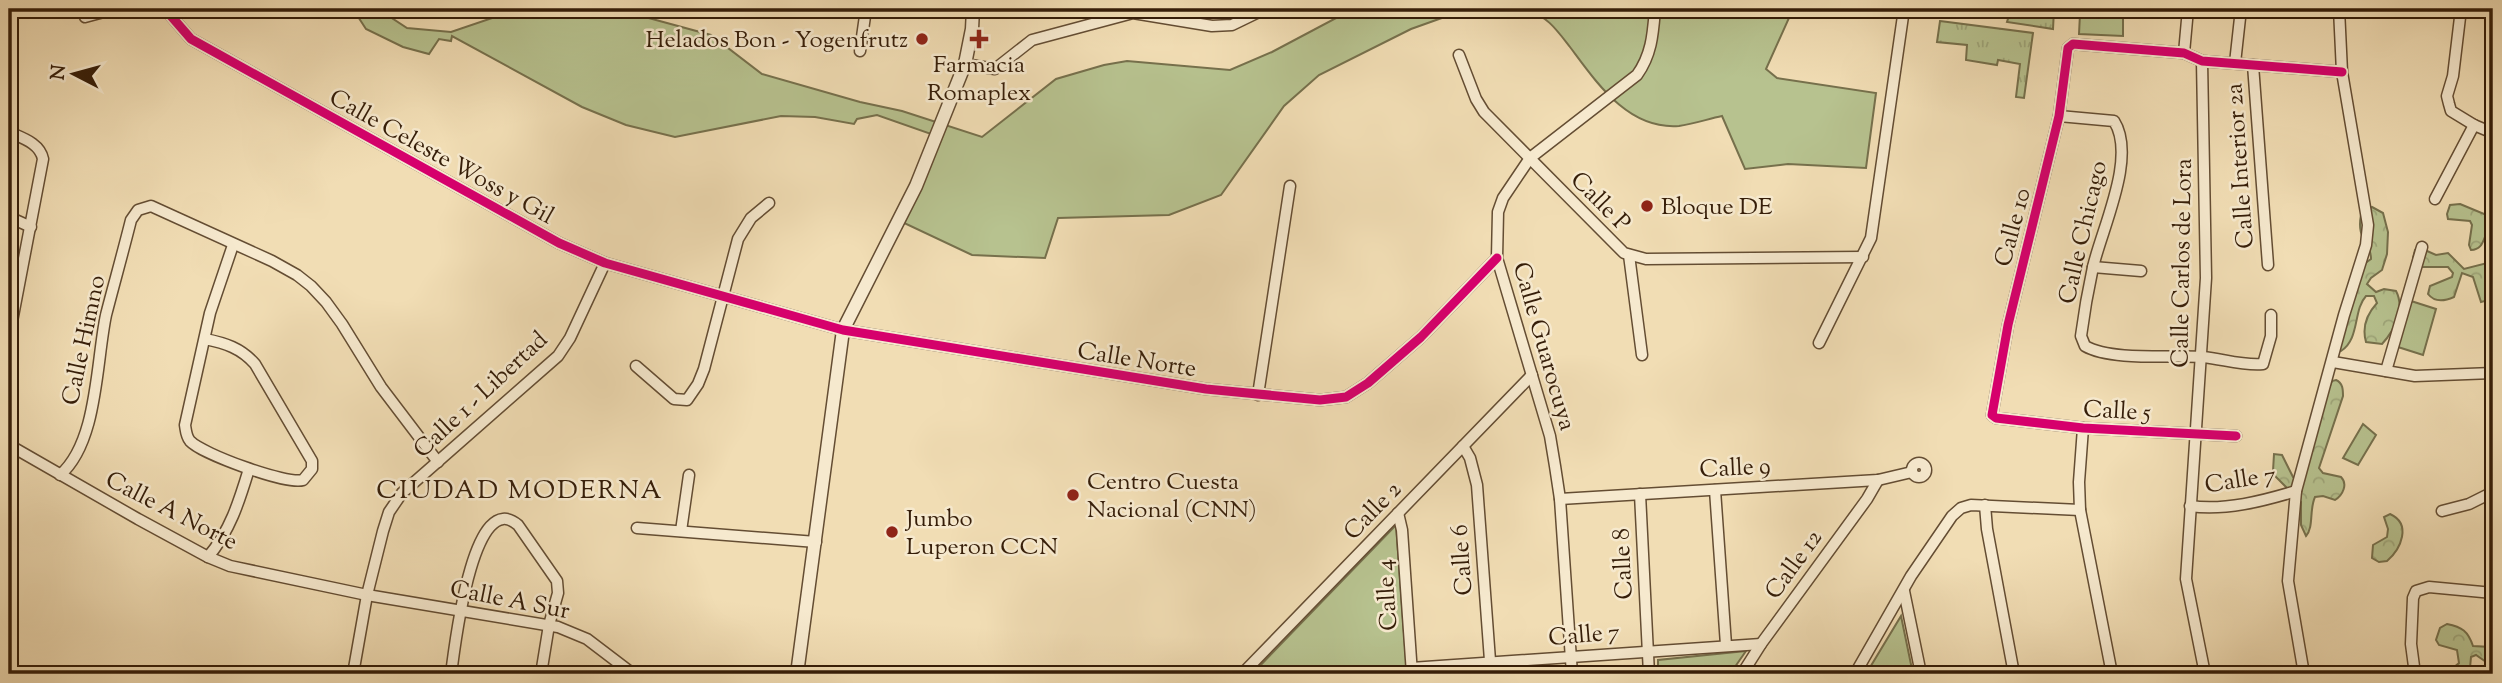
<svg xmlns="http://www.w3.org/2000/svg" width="2502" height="683" font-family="'Sorts Mill Goudy',serif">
<defs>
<pattern id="grass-tufts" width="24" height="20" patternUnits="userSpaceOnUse" patternTransform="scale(1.75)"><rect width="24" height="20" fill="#b7c28f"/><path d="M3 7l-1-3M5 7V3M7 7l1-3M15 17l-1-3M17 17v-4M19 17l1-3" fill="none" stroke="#9ea67a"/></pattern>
<pattern id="forest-crowns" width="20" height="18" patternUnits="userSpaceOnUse" patternTransform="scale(1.75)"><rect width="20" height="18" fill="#b7c28f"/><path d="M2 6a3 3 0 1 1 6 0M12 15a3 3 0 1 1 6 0" fill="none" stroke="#9ea67a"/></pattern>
</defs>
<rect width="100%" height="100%" fill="#f1ddb4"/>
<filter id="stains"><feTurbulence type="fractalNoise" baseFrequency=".00286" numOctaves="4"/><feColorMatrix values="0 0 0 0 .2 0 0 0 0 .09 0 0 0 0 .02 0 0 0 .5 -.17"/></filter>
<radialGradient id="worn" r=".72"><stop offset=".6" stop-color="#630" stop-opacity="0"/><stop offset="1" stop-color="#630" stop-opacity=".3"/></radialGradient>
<g fill="url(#grass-tufts)" stroke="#76704c" stroke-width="2">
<path d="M2011,9H2054L2053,29L2007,22Z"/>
<path d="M1940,21L2033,33L2024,98L2016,97L2020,64L1998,60L1997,65L1966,60L1967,45L1937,42Z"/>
</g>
<g fill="url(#forest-crowns)" stroke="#76704c" stroke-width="2">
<path d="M2460,204L2484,214L2493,213V229H2489C2483,237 2484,250 2471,250L2469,245L2472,225L2470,221L2448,219L2447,214L2450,205Z"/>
<path d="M2372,207L2383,213L2388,232L2387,254L2382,270L2371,278L2367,284L2376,292L2384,289L2396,291C2405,308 2395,330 2382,344L2366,342C2362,328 2367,314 2377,303L2374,296H2366C2353,310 2360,339 2341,351L2338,348L2357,269L2371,259C2371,240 2356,241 2361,215Z"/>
<path d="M2418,247L2436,255L2448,253L2464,269L2487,263L2492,268C2492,281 2492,290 2485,301L2481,302L2473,277L2462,273L2454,297C2445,301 2435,303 2428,294L2430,286L2452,277L2453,273L2448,267H2420L2413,258L2415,250Z"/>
<path d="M2336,380C2343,383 2343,390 2343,396L2319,468L2323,473L2341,477C2348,484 2343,495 2335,500L2323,496L2315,497C2309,510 2314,527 2306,536L2301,525V502L2275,476L2273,471L2274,454L2282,455L2293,477L2296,479L2328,390L2332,381Z"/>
<path d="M2390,514C2412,524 2401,549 2387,561L2379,562L2372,558L2373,545L2387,537L2388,529L2384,517Z"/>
<path d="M2447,624C2462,627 2468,631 2473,646L2491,647L2493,653L2486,662L2476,655L2471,657L2470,668L2477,674H2438L2440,670L2453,668L2459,663L2457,650L2439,645L2436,640L2440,628Z"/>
</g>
<g fill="#b7c28f" stroke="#76704c" stroke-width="2">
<path d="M353,9H378L407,28L451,32L498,16L551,13L645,17L711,35L762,74L860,102L902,111L982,137L1056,79L1104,65L1127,61L1230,70L1272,52L1353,9H1467L1411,29L1319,75L1284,106L1221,195L1169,215L1058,218L1045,258L972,255L902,222L937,136L877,115L857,119L854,124L815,117L781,116L675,137L626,125L582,107L452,36L451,41L439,39L429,54L403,47L366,29Z"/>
<path d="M1526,9H1793L1766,69L1777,78L1876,93L1866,168L1788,164L1745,169L1722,116C1708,119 1693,124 1679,126C1628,130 1597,83 1570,47C1556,29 1548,17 1526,9Z"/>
<path d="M2080,14L2123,15V36L2079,34Z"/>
<path d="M2411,301L2436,309L2423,355L2398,347Z"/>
<path d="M2363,424L2376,435L2358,465L2343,458Z"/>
<path d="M1396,525L1407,674H1252Z"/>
<path d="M1901,616L1913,674H1866Z"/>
<path d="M1746,651L1730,674H1658V660Z"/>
</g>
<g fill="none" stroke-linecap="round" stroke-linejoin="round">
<g stroke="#644d33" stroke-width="13">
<g id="minor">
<path d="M165,9L191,39L559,243L605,263L843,330L1206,389L1320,400L1346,397L1368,383L1421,337L1497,258"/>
<path d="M2461,9L2453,76L2447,96L2449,104L2451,111L2474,125L2493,133"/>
<path d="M85,17L115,9"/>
<path d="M860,51L866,9"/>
<path d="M2184,53L2188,9"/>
<path d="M1459,55L1476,99L1484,112L1624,253L1646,259L1863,257"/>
<path d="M2202,61L2206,278L2186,579L2205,674"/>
<path d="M2235,63L2241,9"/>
<path d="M965,64L995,69L1032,40L1133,13L1212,26L1232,25L1265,9"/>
<path d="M2253,65L2268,265"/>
<path d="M2059,116L2114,121C2137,157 2102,228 2093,267C2088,290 2084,313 2081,336L2085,346C2111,361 2172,355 2203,357C2223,359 2243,366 2263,364L2271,336V315"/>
<path d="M9,132C22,138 40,143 43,159L9,337"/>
<path d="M2435,199L2474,125"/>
<path d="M9,217L31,227"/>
<path d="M1629,255L1642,355"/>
<path d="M2093,267L2141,271"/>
<path d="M205,339C225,343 241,348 255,364L312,461V469L303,480C287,485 202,454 190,441C186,436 186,431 185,425L210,313L233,245"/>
<path d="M1819,343L1871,238L1904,9"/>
<path d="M2333,362L2415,376L2493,373"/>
<path d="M636,366L674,399L687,400L698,384L704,369L738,239L751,218L769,203"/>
<path d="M2386,371L2422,247"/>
<path d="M1258,395L1290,186"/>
<path d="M2083,428L2079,482L2080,510L2112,674"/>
<path d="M2236,436L2083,428L1996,418L1992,415L2008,325L2059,116L2068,48L2073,44L2184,53L2202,61L2342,72"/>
<path d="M9,445L138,519L208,557L230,566L367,595L558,627L587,639L633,674"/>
<path d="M1463,446L1470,458L1477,485L1491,674"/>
<circle cx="1919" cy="470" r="7"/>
<path d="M60,475C98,442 96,362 106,315C114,284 123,252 131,220L138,210L151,206L272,261L297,275L311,286L326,302L342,324L381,387L438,462"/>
<path d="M1715,490L1726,645"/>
<path d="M1640,494L1649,674"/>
<path d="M1560,499L1878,480L1912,472"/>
<path d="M1985,505L1987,529L2014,674"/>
<path d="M2190,506C2225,511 2263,501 2296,491"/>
<path d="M2442,511L2469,504L2493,492"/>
<path d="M1398,513L1402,530L1412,674"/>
<path d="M637,528L816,542"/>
<path d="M681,531L689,475"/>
<path d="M208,557C230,531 239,502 249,469"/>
<path d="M1904,591L1921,674"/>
<path d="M1411,668L1761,644"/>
<path d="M353,674L367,595L383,531L389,512L402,493L558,356L570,338L605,263"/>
<path d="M451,674C454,653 472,485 518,525L557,581L558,593L549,625L541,674"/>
<path d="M1242,674L1532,375"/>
<path d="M1572,674L1560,499L1555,466L1550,436L1497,258L1498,212L1503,198L1530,158L1637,75C1652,54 1653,33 1655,9"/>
<path d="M1742,674L1761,644L1867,499L1878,480"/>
<path d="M1855,674L1911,576L1952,516L1961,508L1971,505L2080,510"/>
<path d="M2304,674L2288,581L2296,491L2344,315L2366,245L2368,225L2342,72L2339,9"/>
<path d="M2415,674L2411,644L2413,598L2416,591L2429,587L2493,593"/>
</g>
</g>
<g stroke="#644d33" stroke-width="15">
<path id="tertiary" d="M797,674L843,330L916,186L965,64L972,29L973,9"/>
</g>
<use href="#minor" stroke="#f6e9ce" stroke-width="10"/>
<use href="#tertiary" stroke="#f6e9ce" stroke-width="12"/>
<g stroke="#f6e9ce" stroke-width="13">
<g id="cycleway">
<path d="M165,9L191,39L559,243L605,263L843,330L1206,389L1320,400L1346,397L1368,383L1421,337L1497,258"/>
<path d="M2236,436L2083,428L1996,418L1992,415L2008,325L2059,116L2068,48L2073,44L2184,53L2202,61L2342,72"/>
</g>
</g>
<use href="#cycleway" stroke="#d6006c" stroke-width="9"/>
</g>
<g fill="#8f2418" stroke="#f6e9ce" stroke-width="2.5">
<circle cx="922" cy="39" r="7"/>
<path d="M975.5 28.5h7v7h7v7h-7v7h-7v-7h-7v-7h7z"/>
<circle cx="1647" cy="206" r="7"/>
<circle cx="1073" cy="495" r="7"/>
<circle cx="892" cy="532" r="7"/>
</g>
<g text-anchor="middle" stroke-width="5" stroke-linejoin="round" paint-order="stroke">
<g font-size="24" fill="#351d08" stroke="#f6e9ce" text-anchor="start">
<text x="908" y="47" text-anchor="end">Helados Bon - Yogenfrutz</text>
<text x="979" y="72" text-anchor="middle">Farmacia<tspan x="979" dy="28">Romaplex</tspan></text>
<text x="1661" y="214">Bloque DE</text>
<text x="1087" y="489">Centro Cuesta<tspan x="1087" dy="28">Nacional (CNN)</tspan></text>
<text x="906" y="526">Jumbo<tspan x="906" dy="28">Luperon CCN</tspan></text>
</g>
<g font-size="24" fill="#351d08" stroke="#f6e9ce">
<text transform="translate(442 156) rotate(29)" y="8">Calle Celeste Woss y Gil</text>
<text transform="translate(2239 166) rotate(-94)" y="8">Calle Interior 2a</text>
<text transform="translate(1601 201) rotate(45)" y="8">Calle P</text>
<text transform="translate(2012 227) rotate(-75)" y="8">Calle 10</text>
<text transform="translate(2082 232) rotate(-77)" y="8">Calle Chicago</text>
<text transform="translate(2181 263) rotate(-89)" y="8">Calle Carlos de Lora</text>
<text transform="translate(83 340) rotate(-78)" y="8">Calle Himno</text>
<text transform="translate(1545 346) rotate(74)" y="8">Calle Guarocuya</text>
<text transform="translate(1137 359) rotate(9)" y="8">Calle Norte</text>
<text transform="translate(480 394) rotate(-43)" y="8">Calle 1 - Libertad</text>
<text transform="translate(2117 410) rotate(3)" y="8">Calle 5</text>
<text transform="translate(1735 467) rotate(-3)" y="8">Calle 9</text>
<text transform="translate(2240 479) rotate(-9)" y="8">Calle 7</text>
<text transform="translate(172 510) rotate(27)" y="8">Calle A Norte</text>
<text transform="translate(1372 510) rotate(-46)" y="8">Calle 2</text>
<text transform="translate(1461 560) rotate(-94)" y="8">Calle 6</text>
<text transform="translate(1622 564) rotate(-93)" y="8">Calle 8</text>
<text transform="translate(1793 564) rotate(-54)" y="8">Calle 12</text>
<text transform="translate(1386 595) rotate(-94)" y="8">Calle 4</text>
<text transform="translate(510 599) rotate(11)" y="8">Calle A Sur</text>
<text transform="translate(1584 634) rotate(-5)" y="8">Calle 7</text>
</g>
<g font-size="26" letter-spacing="2" fill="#351d08" stroke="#f6e9ce">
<text x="520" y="498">CIUDAD MODERNA</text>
</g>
</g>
<rect width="2502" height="683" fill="none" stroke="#f1ddb4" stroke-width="35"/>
<rect x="10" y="10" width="2481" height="662" fill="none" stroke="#351d08" stroke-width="3.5"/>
<rect x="18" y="18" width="2467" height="648" fill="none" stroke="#351d08" stroke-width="2"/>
<g transform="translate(74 74) rotate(276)" stroke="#f6e9ce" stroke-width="5" paint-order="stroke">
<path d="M0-5L12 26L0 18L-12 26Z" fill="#351d08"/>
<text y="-10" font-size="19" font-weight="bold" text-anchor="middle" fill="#351d08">N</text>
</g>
<rect width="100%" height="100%" filter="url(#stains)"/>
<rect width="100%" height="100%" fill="url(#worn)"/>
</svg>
